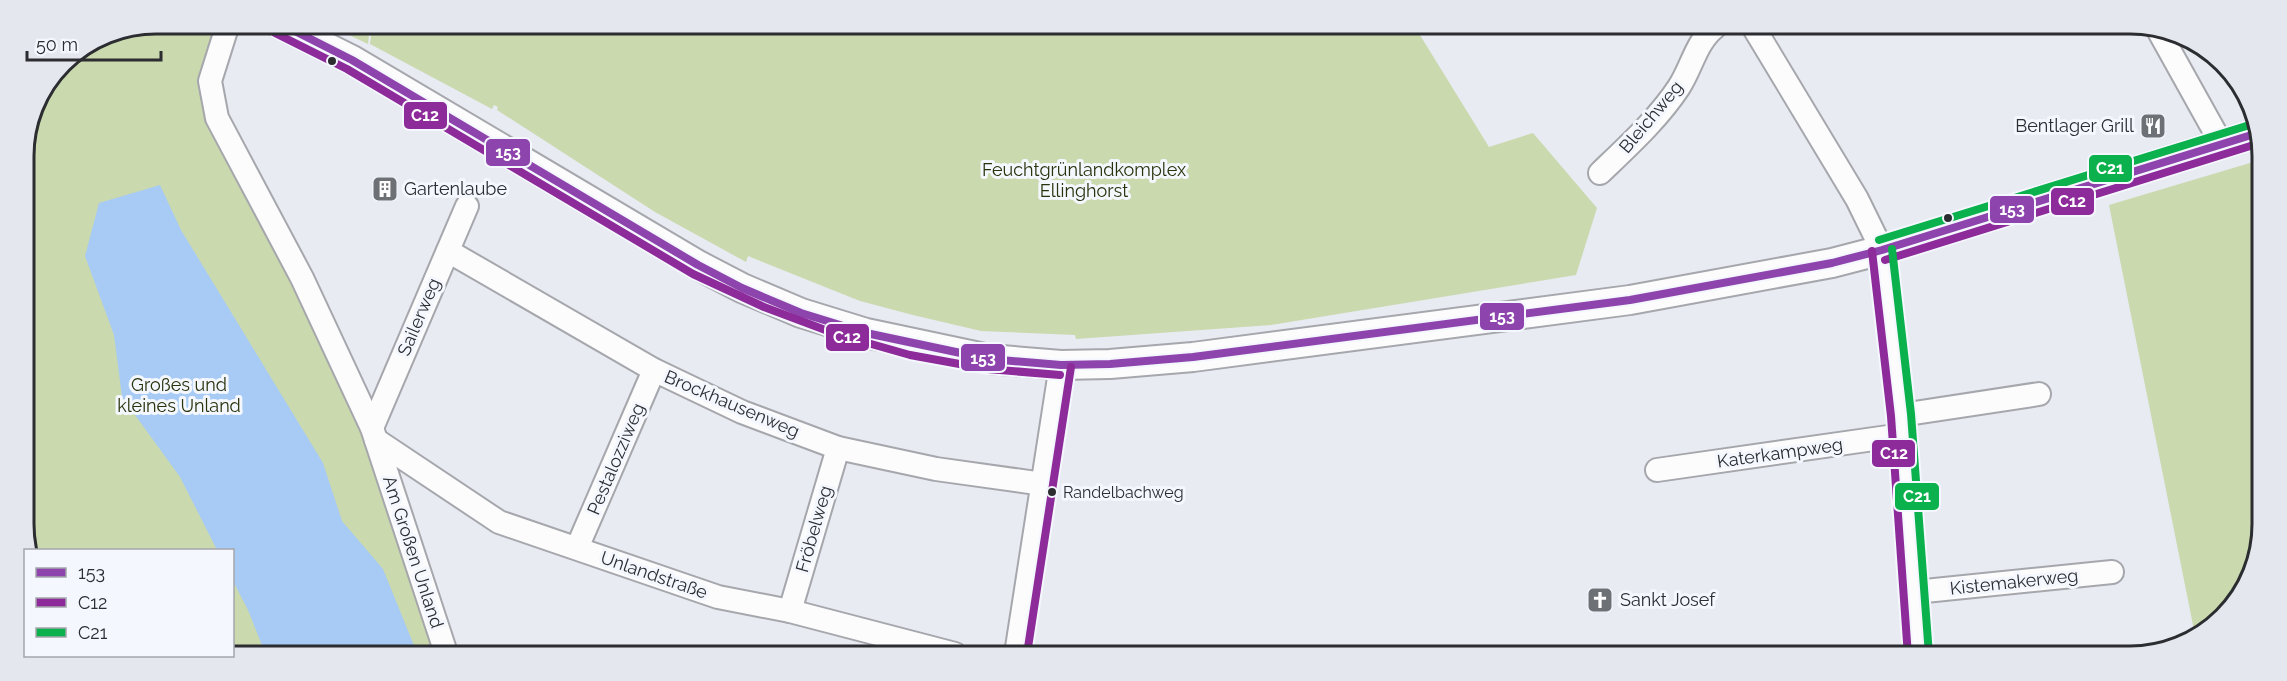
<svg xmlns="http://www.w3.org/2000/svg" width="2287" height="681" font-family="Raleway,sans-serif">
<rect width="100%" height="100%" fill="#e8ebf2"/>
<g fill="#cad9ae">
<path d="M157,24H201L217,28L218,36L201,96L216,137L336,364L356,411L412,588L437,653H233L232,550H26L24,149L38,98L63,63L106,34Z"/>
<path d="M326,24L1415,27L1489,147L1533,133L1597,208L1576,275L1271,325L1076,339L1075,335L981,331L913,315L860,301L748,256L746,262L655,212L497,110L498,107L494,105L492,109L370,44L371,36L369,35L368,44Z"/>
<path d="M2260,160L2259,558L2211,629L2195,635L2109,205Z"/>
</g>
<path fill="#a8cbf5" d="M160,185L181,230L323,463L342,521L383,569L417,653H265L248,610L233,581L232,550H217L180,477L122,397L114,335L85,256L99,203Z"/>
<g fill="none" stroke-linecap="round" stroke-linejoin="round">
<g stroke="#a5a7ac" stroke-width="26">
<g id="minor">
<path d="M228,24L210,81L217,118L302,278L372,428L446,653"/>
<path d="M1754,28L1857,199L1882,250L1901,415L1919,656"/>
<path d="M2157,28L2221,143"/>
<path d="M1600,173C1628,146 1658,119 1679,87C1692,67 1696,42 1715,27"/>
<path d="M448,251L654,370L742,412L838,448L936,469L1043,484"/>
<path d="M1901,415L2039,394"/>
<path d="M372,428L467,206"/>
<path d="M376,440L499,522L718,597L790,611L955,654"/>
<path d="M1657,470L1902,435"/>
<path d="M577,548L654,370"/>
<path d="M1915,592L2112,572"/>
<path d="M790,611L838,448"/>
<path d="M1016,654L1061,365"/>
</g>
</g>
<g stroke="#a5a7ac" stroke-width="32">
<path id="major" d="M280,24L352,60L698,265L742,288L801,313L866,333L989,359L1061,365L1110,364L1193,357L1630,300L1832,263L1882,250L2261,132"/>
</g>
<use href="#minor" stroke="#fcfcfd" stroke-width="22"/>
<use href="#major" stroke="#fcfcfd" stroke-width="28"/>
<g stroke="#f4f7fe" stroke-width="12">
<path id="bus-1" d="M281,24L352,60L698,265L742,288L801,313L866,333L989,359L1061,365L1110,364L1193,357L1630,300L1832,263L1882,250L2261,132"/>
</g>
<g stroke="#f4f7fe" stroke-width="12">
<g id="bus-2">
<path d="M275,33L347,69L693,274L764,307L836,334L910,355L987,369L1060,375"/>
<path d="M1872,251L1891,416L1908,656"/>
<path d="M1885,260L2260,143"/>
<path d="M1027,654L1071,367"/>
</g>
</g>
<g stroke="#f4f7fe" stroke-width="12">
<g id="bus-3">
<path d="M1879,240L2256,123"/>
<path d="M1892,249L1911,414L1929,655"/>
</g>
</g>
<use href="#bus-1" stroke="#8e44ad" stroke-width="8"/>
<use href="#bus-2" stroke="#8c2b99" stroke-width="8"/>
<use href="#bus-3" stroke="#0bb14c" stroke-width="8"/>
</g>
<defs>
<g id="restaurant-square" transform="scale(1.35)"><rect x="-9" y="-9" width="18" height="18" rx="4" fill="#6d7075" stroke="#f4f7fe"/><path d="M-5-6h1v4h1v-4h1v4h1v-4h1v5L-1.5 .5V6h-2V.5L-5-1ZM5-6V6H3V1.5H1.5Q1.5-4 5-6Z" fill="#fff"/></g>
<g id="building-square" transform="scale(1.35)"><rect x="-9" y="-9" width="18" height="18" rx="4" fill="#6d7075" stroke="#f4f7fe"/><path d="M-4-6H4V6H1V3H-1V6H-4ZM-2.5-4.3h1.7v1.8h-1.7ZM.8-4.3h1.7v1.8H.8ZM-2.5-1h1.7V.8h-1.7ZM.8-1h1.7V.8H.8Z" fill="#fff"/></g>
<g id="church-square" transform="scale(1.35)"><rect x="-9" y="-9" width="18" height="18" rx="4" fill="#6d7075" stroke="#f4f7fe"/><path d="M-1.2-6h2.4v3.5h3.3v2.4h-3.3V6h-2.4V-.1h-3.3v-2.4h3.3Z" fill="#fff"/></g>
</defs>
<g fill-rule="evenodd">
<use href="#restaurant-square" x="2153" y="126"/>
<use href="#building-square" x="385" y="189"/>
<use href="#church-square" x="1600" y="600"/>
</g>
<g fill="#2b2d31" stroke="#f4f7fe" stroke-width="2">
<circle cx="332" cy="61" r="5"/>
<circle cx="1948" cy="218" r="5"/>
<circle cx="1052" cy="492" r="5"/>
</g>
<g text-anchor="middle" stroke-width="6" stroke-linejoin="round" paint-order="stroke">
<g font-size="16" fill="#2b2d31" stroke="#f4f7fe" text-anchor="start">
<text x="1063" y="498">Randelbachweg</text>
</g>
<g font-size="18" fill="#2b2d31" stroke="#f4f7fe">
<text transform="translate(1651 117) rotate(-50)" y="6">Bleichweg</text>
<text transform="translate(419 317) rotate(-67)" y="6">Sailerweg</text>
<text transform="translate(732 404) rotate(23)" y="6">Brockhausenweg</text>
<text transform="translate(1780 453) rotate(-8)" y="6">Katerkampweg</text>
<text transform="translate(616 459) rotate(-67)" y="6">Pestalozziweg</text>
<text transform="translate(814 529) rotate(-74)" y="6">Fröbelweg</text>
<text transform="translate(413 552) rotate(72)" y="6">Am Großen Unland</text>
<text transform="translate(654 575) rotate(19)" y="6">Unlandstraße</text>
<text transform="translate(2014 582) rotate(-6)" y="6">Kistemakerweg</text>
</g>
<g font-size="18" fill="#2b2d31" stroke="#f4f7fe" text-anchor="start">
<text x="2134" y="132" text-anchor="end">Bentlager Grill</text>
<text x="404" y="195">Gartenlaube</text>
<text x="1620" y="606">Sankt Josef</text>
</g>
<g font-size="18" fill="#28320b" stroke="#f4f7fe">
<text x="1084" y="176">Feuchtgrünlandkomplex<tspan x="1084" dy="21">Ellinghorst</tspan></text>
<text x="179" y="391">Großes und<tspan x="179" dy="21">kleines Unland</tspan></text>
</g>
</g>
<path d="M0 0H2287V681H0ZM156 34H2130A122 122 0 0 1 2252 156V524A122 122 0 0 1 2130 646H156A122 122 0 0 1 34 524V156A122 122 0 0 1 156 34Z" fill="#e4e7ee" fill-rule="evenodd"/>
<path fill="none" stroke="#2b2d31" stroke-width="3" d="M156 34H2130A122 122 0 0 1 2252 156V524A122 122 0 0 1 2130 646H156A122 122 0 0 1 34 524V156A122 122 0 0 1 156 34Z"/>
<g stroke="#f4f7fe" stroke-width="2">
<rect x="403" y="101" width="45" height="29" rx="6" fill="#8c2b99"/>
<rect x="485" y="138" width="46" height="29" rx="6" fill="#8e44ad"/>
<rect x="2088" y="154" width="45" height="29" rx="6" fill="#0bb14c"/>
<rect x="2050" y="187" width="45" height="29" rx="6" fill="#8c2b99"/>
<rect x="1989" y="195" width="46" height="29" rx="6" fill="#8e44ad"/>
<rect x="1479" y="302" width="46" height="29" rx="6" fill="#8e44ad"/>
<rect x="825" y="323" width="45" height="29" rx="6" fill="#8c2b99"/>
<rect x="960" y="343" width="46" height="29" rx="6" fill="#8e44ad"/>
<rect x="1871" y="439" width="45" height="29" rx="6" fill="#8c2b99"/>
<rect x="1894" y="482" width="46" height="29" rx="6" fill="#0bb14c"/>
</g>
<g font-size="16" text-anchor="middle" font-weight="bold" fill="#fff">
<text x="425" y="121">C12</text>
<text x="508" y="158">153</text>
<text x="2110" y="174">C21</text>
<text x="2072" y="207">C12</text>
<text x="2012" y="215">153</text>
<text x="1502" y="322">153</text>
<text x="847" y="343">C12</text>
<text x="983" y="364">153</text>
<text x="1894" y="459">C12</text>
<text x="1917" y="502">C21</text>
</g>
<rect x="24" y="549" width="210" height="108" fill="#f4f7fe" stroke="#a4a6ac" stroke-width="1.5"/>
<rect x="36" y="568" width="30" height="9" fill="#8e44ad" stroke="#a4a6ac" stroke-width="1.5"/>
<text x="78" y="579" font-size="18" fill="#2b2d31">153</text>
<rect x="36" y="598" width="30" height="9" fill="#8c2b99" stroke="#a4a6ac" stroke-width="1.5"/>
<text x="78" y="609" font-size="18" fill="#2b2d31">C12</text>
<rect x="36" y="628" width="30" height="9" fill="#0bb14c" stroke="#a4a6ac" stroke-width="1.5"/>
<text x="78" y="639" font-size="18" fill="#2b2d31">C21</text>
<path d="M27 51v9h134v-9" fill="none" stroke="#2b2d31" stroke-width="3"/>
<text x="36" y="51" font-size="18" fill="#2b2d31" stroke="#f4f7fe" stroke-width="4.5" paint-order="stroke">50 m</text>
</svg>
